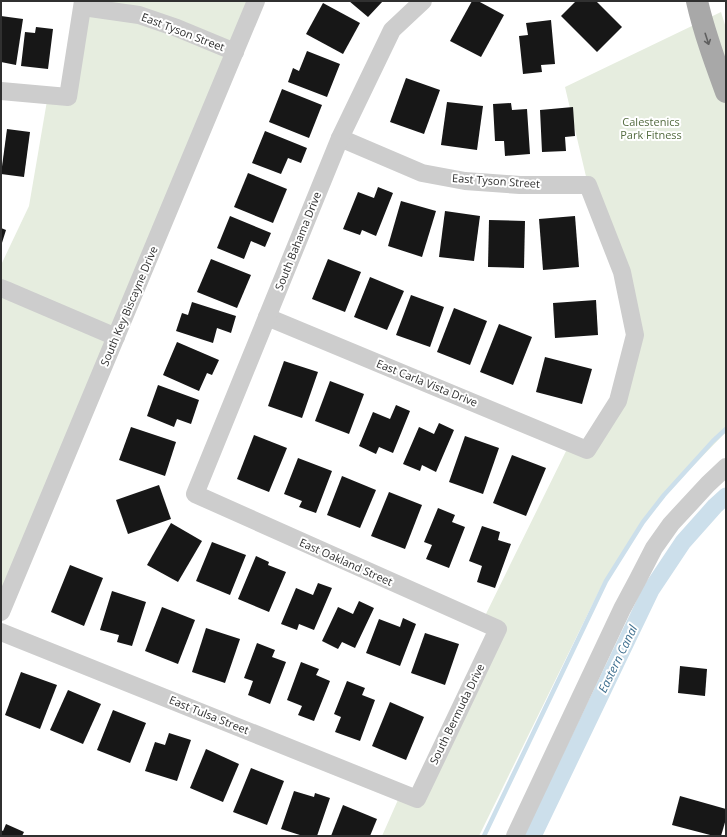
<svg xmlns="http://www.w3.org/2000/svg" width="727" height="837" font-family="'Open Sans',sans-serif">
<rect width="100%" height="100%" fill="#fff"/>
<g fill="#e6eddf">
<path d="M83,1H256L1,612V265L29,206L48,95L68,97Z"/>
<path d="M721,12L726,28V432L652,508L600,589L479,836H382L401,793L417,799L498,630L482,622L570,443L587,449L618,401L635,335L588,185L565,87Z"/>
</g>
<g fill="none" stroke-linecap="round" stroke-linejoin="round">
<path stroke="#ccdfeb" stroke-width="4.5" d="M484,836L606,581L643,522L664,495L713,441L726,429"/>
<path stroke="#ccdfeb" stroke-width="17" d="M533,836L651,590L683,542L715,506L726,496"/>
</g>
<g fill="#171717">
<path d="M349,1H383L368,17Z"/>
<path d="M472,1H478L504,15L481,57L450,41Z"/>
<path d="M576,1H596L622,27L597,52L561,16Z"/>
<path d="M323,3L360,23L343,54L306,34Z"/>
<path d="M1,16L23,19L16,65L1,62Z"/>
<path d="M551,20L555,64L541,65L542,72L523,74L519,36L528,35L526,23Z"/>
<path d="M36,27L53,29L48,69L21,66L25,32L35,33Z"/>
<path d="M307,51L340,64L327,97L288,82L293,68L299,71Z"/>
<path d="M406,78L440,90L424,134L390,122Z"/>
<path d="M282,89L322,105L309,138L269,122Z"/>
<path d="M447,102L483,106L477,150L441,145Z"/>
<path d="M511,103L512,110L527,109L530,154L505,156L504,141H495L493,104Z"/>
<path d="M573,107L575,136L565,137L566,151L542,152L540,110Z"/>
<path d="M7,129L30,132L24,177L1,174Z"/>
<path d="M265,131L307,148L301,163L288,158L281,174L252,163Z"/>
<path d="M248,173L287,189L273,223L234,207Z"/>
<path d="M378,187L393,193L376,236L362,230L360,235L343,229L358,192L374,198Z"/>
<path d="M401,201L436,211L422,257L388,246Z"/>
<path d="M445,211L480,216L474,261L439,257Z"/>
<path d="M230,216L271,233L265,247L251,241L244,259L217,248Z"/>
<path d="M575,216L579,267L543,270L539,219Z"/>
<path d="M489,220L525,221L524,268L488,267Z"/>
<path d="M1,228L6,230L1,246Z"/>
<path d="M211,259L251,275L237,308L197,292Z"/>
<path d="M328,259L361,272L345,312L312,299Z"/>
<path d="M370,277L404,291L387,330L354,317Z"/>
<path d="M411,295L444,307L430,347L396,335Z"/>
<path d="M596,300L598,335L555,338L553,303Z"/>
<path d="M192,302L236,316L231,333L217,328L213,343L176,331L182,313L188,315Z"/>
<path d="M454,308L487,321L470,365L437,352Z"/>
<path d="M499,324L532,337L513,385L480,372Z"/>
<path d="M177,342L219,360L212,375L207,373L199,391L163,375Z"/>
<path d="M545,357L592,369L582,404L536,392Z"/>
<path d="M284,361L318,372L302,418L268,406Z"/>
<path d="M330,381L364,394L349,434L315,421Z"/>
<path d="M158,385L199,400L191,424L177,419L174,427L147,416Z"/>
<path d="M396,405L410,411L393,453L379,447L376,454L359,446L373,412L390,419Z"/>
<path d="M439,423L454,430L436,472L422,465L420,471L403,464L419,427L434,434Z"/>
<path d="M131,427L176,442L165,476L119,460Z"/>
<path d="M254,435L287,448L269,492L237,479Z"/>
<path d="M465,436L499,448L483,494L449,482Z"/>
<path d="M512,455L546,468L526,516L493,503Z"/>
<path d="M298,458L332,471L316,513L299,507L302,501L284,494Z"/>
<path d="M342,476L376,490L360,528L327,515Z"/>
<path d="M159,485L171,519L128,534L116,500Z"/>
<path d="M389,492L422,505L405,549L371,536Z"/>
<path d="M438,508L455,515L452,522L465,527L449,568L426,559L432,545L424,542Z"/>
<path d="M171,523L202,541L178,582L147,565Z"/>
<path d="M482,526L500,532L498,540L511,544L495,588L477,582L482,566L469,561Z"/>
<path d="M212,542L246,555L230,595L196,581Z"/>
<path d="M256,556L269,562L268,565L286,572L269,612L238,599Z"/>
<path d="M70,565L103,578L84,626L51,612Z"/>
<path d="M318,583L332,588L314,630L299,624L297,630L281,624L296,588L313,595Z"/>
<path d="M112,591L146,602L132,646L117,642L119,635L100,630Z"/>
<path d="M359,601L374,608L355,648L342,642L338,649L322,641L338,607L353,614Z"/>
<path d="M162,607L195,620L178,664L145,651Z"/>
<path d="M403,618L416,624L400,666L366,653L379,619L400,627Z"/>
<path d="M206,628L240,639L225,683L192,672Z"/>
<path d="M425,633L459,644L445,685L411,673Z"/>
<path d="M257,643L275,650L272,657L286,662L270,704L248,695L253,681L244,678Z"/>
<path d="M301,662L319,669L316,675L330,681L314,721L298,715L302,706L287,700Z"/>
<path d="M680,666L707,669L705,696L678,693Z"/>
<path d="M21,672L57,685L40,729L5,715Z"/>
<path d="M347,681L365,688L362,695L375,700L360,741L335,732L341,717L334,714Z"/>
<path d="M68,690L101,704L83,744L50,730Z"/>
<path d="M390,702L424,717L406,760L372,746Z"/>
<path d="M113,710L146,723L130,763L97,750Z"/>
<path d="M169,733L191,740L177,781L145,771L155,742L165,745Z"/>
<path d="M206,749L239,764L223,802L190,788Z"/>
<path d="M251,768L284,781L267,825L233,812Z"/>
<path d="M294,791L314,797L315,793L330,798L317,836H303L281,829Z"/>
<path d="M680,796L726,809V819L721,836H714L672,825Z"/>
<path d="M343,805L377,819L370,836H331Z"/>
<path d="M6,824L24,832L22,836H1V830L3,831Z"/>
</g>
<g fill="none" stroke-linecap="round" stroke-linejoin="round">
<g stroke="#cdcdcd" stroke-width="18">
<path d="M83,7L139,15L177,28L235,52"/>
<path d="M1,91L68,97L83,1"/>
<path d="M1,288L6,290L116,337"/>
<path d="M267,317L587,450L618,401L635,335L622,272L588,185H520L465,181L422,173L340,138"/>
<path d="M1,612L256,1"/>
<path d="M1,632L417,799L498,629L195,494L340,138L392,30L423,1"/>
<path d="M515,836L622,609L638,579L654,548L671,524L708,484L726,467"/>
</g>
<path stroke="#a8a8a8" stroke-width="22" d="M697,1C704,32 715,62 726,92"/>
</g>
<defs><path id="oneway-shaft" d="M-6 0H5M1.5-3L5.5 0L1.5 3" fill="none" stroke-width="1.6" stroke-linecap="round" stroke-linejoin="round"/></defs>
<use stroke="#606060" href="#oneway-shaft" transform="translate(707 39) rotate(72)"/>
<g text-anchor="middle" stroke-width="4" stroke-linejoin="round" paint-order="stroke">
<g font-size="11" fill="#303030" stroke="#fff">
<text transform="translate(183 32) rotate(21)" y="4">East Tyson Street</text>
<text transform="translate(496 181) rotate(4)" y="4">East Tyson Street</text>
<text transform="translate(298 241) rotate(-68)" y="4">South Bahama Drive</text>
<text transform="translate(129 306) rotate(-67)" y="4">South Key Biscayne Drive</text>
<text transform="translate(427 383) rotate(22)" y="4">East Carla Vista Drive</text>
<text transform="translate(346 562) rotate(24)" y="4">East Oakland Street</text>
<text transform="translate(457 714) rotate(-64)" y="4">South Bermuda Drive</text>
<text transform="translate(209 715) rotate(22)" y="4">East Tulsa Street</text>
</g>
<g font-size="11" fill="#536b3f" stroke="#fff">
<text x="651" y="126">Calestenics<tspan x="651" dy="13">Park Fitness</tspan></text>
</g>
<g font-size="12" font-style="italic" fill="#417190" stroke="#fff">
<text transform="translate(618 659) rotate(-64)" y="4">Eastern Canal</text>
</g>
</g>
<rect width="727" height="837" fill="none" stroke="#303030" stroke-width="4"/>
</svg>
